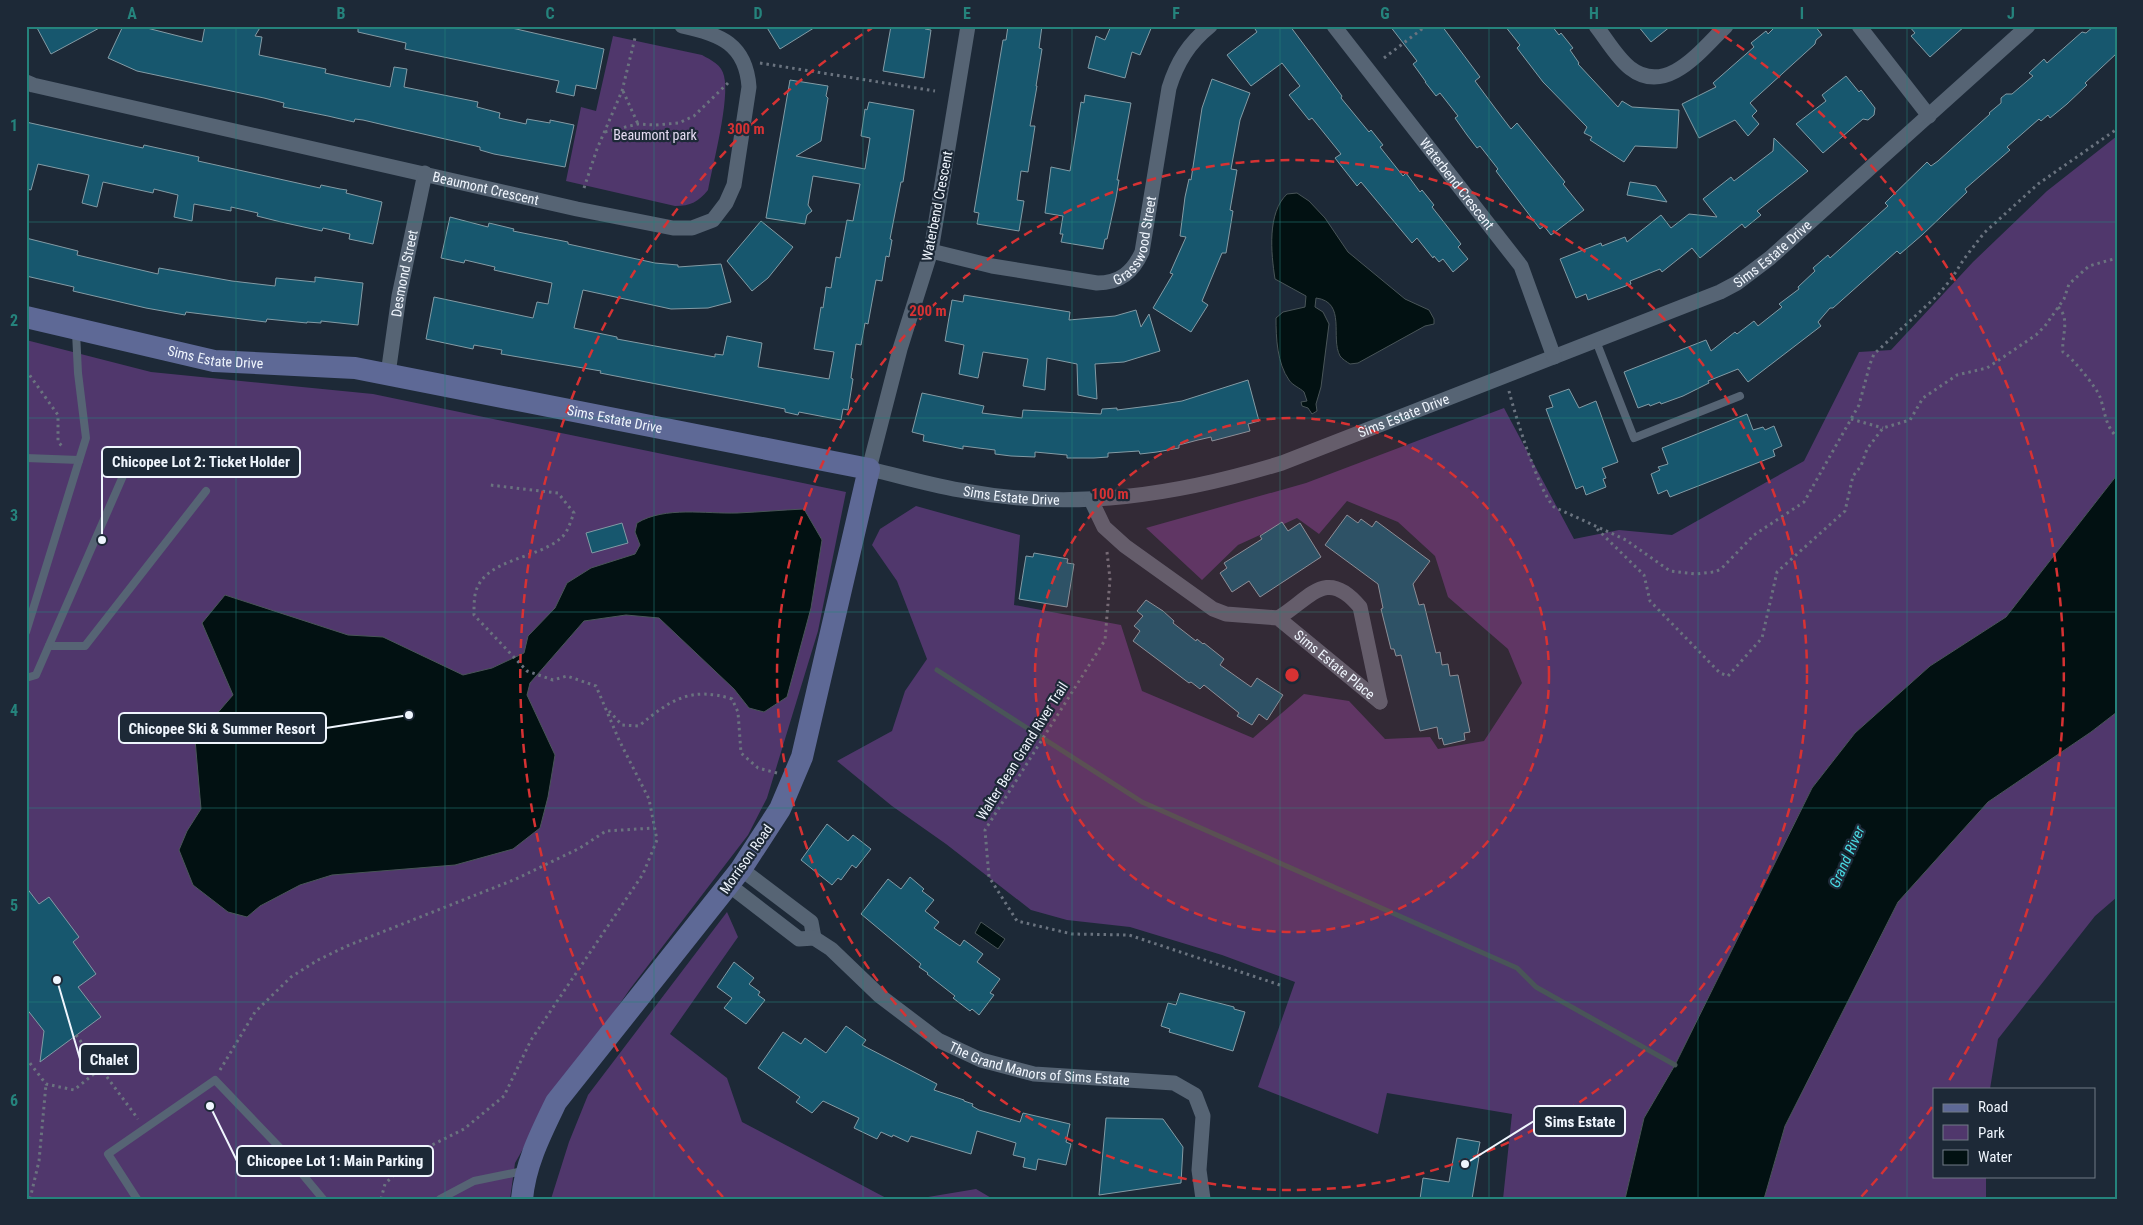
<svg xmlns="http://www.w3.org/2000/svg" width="2143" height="1225" font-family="'Roboto Condensed',sans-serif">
<rect width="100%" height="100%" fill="#1d2937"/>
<g fill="#50376c">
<path d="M613,36L702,55C711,60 722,65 724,76C730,99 713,164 708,190C698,202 691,206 675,206L566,181L581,107L596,111Z"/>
<path d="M2117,136V475L2006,617L1930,666L1855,733L1812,788L1675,1065L1644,1118L1625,1199H1503L1512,1114L1387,1093L1378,1134L1258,1087L1295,982L1222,955L1130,927L1067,920L1031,910L946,844L892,806L837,761L892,731L905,691L927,659L897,581L872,545L880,529L916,506L1020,535L1014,605L1121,625L1142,691L1253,738L1304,694L1349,701L1385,739L1430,737L1438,749L1484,741L1522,683L1508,649L1448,597L1435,556L1398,522L1347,501L1319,534L1297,518L1238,545L1202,580L1146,528L1306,483L1504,408L1574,539L1619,530L1672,535L1804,461L1859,352L1891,350L1973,262L2047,191Z"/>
<path d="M26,340L151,372L373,394L846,492L818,631L767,798L748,835L630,989L539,1121L515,1163L510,1199H26Z"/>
<path d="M2117,712V897L2095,916L1998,1039L1990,1089H1934V1176H1986V1199H1764L1785,1126L1898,902L1988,802L2091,732Z"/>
<path d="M727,912L738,937L670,1034L727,1078L742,1122L888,1199H551L569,1142L588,1095Z"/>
<path d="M976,1189L993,1199H916Z"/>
</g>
<g fill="#021112" stroke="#495558">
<path d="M1297,193L1309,201L1325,218L1348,252L1405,299L1429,310L1434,319V324L1425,326L1358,363L1350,364C1347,362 1342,359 1340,356C1330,338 1347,302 1316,298L1315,307L1323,312L1329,324L1321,387L1316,404L1317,411L1312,414L1308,408L1302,406L1301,402L1307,401L1304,392C1300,388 1292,385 1289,380C1277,363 1276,338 1276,318L1283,312L1305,307L1306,296L1275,279C1271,253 1267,213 1287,194Z"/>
<path d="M2117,475V712L2091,732L1988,802L1898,902L1785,1126L1764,1199H1625L1644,1118L1675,1065L1812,788L1855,733L1930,666L2006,617Z"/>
<path d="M804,509L822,540L811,608L787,697L764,712L749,708L734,689L659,618L626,615L584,621L530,683L527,695L555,755L548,797L540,828L513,849L455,865L332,875L300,885L260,906L247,917L228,912L193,885L179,850L187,831L201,809L195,739L233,695L202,623L225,595L348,635L383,637L463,675L492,668L524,653L528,636L555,608L567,583L591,568L635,554L640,545L635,532L637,523C665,506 706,514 737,513C760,512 782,510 804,509Z"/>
<path d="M981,922L1005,939L998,949L975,933Z"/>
</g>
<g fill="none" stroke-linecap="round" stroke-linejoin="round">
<path stroke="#495558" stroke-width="5" d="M937,670L1142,802L1517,968L1536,987L1675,1065"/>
</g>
<g fill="#17576e" stroke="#839ba5">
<path d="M36,26H103L51,54Z"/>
<path d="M123,26H139L202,42L205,26H261L255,36L262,37L259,55L326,69L325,73L390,87L394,67L407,69L404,87L478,102L477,107L500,113L499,118L526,124L527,119L550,123V120L574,125L565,167L494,154L480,150V147L397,128L363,120L355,119L354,122L328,116L283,107L284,103L264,98L137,71L108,58Z"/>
<path d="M358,26H503L604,49L596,89L576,85L574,96L556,92L559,81L405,49L406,43L358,32Z"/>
<path d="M766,26H817L780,49Z"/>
<path d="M891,26H925V29L931,30L924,78L883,71Z"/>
<path d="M1008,26H1042L1039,48L1042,49L1036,86H1037L1030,126H1035L1028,172L1021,171L1017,200L1024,201L1019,231L977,224L979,213L974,212L1003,40H1006Z"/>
<path d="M1111,26H1152L1140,55L1132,52L1125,78L1088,68L1096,36L1105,40Z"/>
<path d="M1253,26H1290L1342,96L1341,98L1369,132L1371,130L1383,145L1380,147L1403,176L1406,173L1420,192L1422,190L1434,205L1432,207L1461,244L1458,247L1468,259L1453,272L1443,259L1439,262L1434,256L1433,258L1417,238L1412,243L1361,182L1357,186L1335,158L1341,154L1312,118L1309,120L1289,95L1300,86L1282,63L1251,86L1227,55L1257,32Z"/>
<path d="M1390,26H1442L1480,77L1475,81L1495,108L1511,129L1517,123L1565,182L1563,184L1584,210L1551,235L1544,226L1540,229L1496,171L1498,169L1480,146L1477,148L1467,135L1455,118L1458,116L1440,93L1436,96L1425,82H1426L1413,64L1417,61Z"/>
<path d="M1505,26H1552L1559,35L1561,33L1573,48L1570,50L1579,63L1578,64L1618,107L1622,101L1632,107L1679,110L1677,148L1635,146L1624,162L1590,140L1592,137L1584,133L1587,127L1543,82L1517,48L1520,45Z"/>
<path d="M1638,26H1671L1651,42Z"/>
<path d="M1776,26H1815L1822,35L1816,40L1815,44L1750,103L1757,111L1752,116L1759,124L1748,136L1735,120L1699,138L1682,104L1716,87L1713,83L1754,47L1751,43L1766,31L1768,34Z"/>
<path d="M1909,26H1965L1930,57L1911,36L1915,33Z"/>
<path d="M2094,26H2117V53L2085,83L2087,85L2067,104L2050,118L2048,115L2041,121L2039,119L2007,147L2010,150L1965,189L1967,192L1922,235L1900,254L1897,251L1833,308H1830L1818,322L1821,326L1748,382L1738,369L1708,381L1709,383L1683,396L1661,404L1660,402L1650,406L1649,404L1638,408L1624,372L1706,340L1711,351L1735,332L1737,334L1754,321L1758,326L1782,307L1779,304L1799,289L1798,287L1815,271L1813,268L1828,255L1830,258L1888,206L1885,203L1927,162L1931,166L1938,161L1990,114L1989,113L2001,103V98L2006,94H2012L2033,76L2029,73L2044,59L2047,63L2082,32L2086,33Z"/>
<path d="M1846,76L1859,92L1861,90L1875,108L1874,115L1868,120L1863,119L1823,153L1796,124L1826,101L1822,95Z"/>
<path d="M1212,79L1250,93L1240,120L1231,169L1237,170L1230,210L1233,211L1226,253H1222L1202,301L1208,305L1191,332L1153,308L1173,274L1170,273L1186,237L1180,236L1185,197L1189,179L1191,180L1202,108Z"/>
<path d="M790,80L828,86L826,96L828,98L821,141L796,156L865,169L870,138L861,136L865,109L867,110L869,102L914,110L903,182H901L890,239L892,240L889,257L886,256L882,281L876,280L868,324L865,323L861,345L856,344L851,378L853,379L848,410L843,409L841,420L799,412L798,415L785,412V409L600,373L601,371L501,354L502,350L474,345L473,349L426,339L434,297L533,318L537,302L548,304L552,283L494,270L495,267L465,260L464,263L441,258L450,217L488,227L489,223L514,229L513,231L568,242V244L655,263L678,265V267L721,264L731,302L708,308L671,309L583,290L574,328L617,337V339L715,357V354L723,355L727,336L762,343L758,367L829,379L834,352L814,349L821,307L823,308L826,287L831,288L836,257L840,258L847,220L853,221L860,184L813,176L808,205L812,211L807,215L805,224L766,218Z"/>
<path d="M1085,95L1131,103L1117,180H1119L1116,198L1107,239H1105L1103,249L1061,242L1063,234H1060L1063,216L1045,213L1051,167L1070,171L1081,102L1084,103Z"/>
<path d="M26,122L143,148L144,145L199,157L198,161L320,188L321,185L340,189L347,190L346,193L382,202L373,244L349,239L350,234L323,228L322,231L281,222L257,216L258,213L231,207V211L194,204L192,221L174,217L178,195L154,189L153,193L103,182L97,207L82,203L89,175L38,164L31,190L26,189Z"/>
<path d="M1774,138L1808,171L1757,211L1761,215L1745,228L1742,224L1700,258L1692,248L1662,272L1660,269L1630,281L1631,284L1588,300L1586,294L1576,298L1560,259L1601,243L1602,246L1625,237L1627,242L1661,215L1671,228L1689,214L1717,217L1703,199L1731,177L1734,181L1773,151Z"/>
<path d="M1630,182L1656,186L1667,202L1627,195Z"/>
<path d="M761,221L793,247L768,278L752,291L727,261Z"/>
<path d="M26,238L78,251L77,255L158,274L159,268L232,281L275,286L276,278L315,282V277L363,283L358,325L321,321V323L307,322V323L267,319L266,322L186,312L185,315L146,308L73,291L74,287L26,276Z"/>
<path d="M964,295L1070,312L1069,320L1115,316L1136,310L1141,327L1149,314L1160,351L1124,362L1095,364L1097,399L1078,395L1077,364L1047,358L1045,390L1023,386L1028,359L983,352L978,378L959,374L964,345L945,341L952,300L963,302Z"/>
<path d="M1248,380L1259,421L1248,424L1250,431L1212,441L1211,437L1198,440L1179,445V448L1157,452L1140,454L1139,451L1108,453V457L1094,458H1067V455L1035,452V457L1011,456L995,454V450L963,446V449L923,441L924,435L912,432L922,393L984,406L982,413L1022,418L1023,410L1101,414L1102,409L1117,408V410L1157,405L1182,401Z"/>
<path d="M1569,389L1579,408L1596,401L1618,462L1602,468L1606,478L1603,479L1606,487L1586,495L1583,486L1576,489L1546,409L1553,407L1549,396Z"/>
<path d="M1747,414L1753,430L1763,427L1765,430L1774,426L1782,446L1773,450L1775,456L1670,497L1667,490L1658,494L1651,474L1660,470L1658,467L1668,464L1662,448Z"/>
<path d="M1347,515L1358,523L1361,519L1372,527L1376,521L1430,561L1413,584L1419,605L1424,604L1436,653L1440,652L1442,665L1448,664L1450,676L1458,675L1470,732L1464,733L1465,740L1444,745L1442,738L1439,739L1437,727L1420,731L1401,655L1396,656L1394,649H1391L1381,609L1383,608L1378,584L1325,545Z"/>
<path d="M1282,522L1288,531L1300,523L1321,557L1260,597L1249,581L1232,592L1220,573L1227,568L1224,563L1262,539L1260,536Z"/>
<path d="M622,523L628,543L592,553L586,533Z"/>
<path d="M1034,553L1068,559L1067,563L1074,564L1067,607L1019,599L1026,556L1033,557Z"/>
<path d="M1146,600L1163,611L1174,621L1173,623L1196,641L1197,639L1203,644L1204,643L1224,659L1220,665L1251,687L1257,678L1283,695L1267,720L1259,714L1252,725L1237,716L1239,713L1204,685L1200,689L1191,682L1189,683L1133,641L1140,631L1134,626L1143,616L1137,611Z"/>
<path d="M827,824L848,841L853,835L871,849L856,868L852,865L841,880L838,878L832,885L801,860Z"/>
<path d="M910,877L924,889L922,891L934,900L925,911L939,922L934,928L960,946L964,940L983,954L977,962L1000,979L990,993L994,995L979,1015L972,1009L970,1011L953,998L955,996L927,974L928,973L919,967L921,964L861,914L888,879L901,889Z"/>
<path d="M26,887L39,904L49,897L79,937L73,942L96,974L78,987L101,1017L40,1062L44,1031L26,1008Z"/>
<path d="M734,962L754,978L749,984L760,992L758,995L765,1000L746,1024L724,1008L732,998L717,987Z"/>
<path d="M1180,993L1234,1007V1009L1245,1012L1233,1051L1169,1032L1170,1029L1161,1026L1168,1003L1176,1005Z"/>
<path d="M846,1026L866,1040L862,1045L937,1084L934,1090L964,1100V1101L973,1104L972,1106L979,1110L1020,1122L1023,1113L1070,1124L1066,1142L1071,1144L1066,1165L1038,1159L1036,1170L1023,1167L1025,1158L1013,1155L1016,1143L977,1131L971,1154L911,1136L908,1142L893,1135L892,1137L881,1132L877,1139L854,1128L859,1118L823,1101L812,1113L796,1102L800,1097L758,1068L783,1032L801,1044L805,1038L826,1053Z"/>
<path d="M1106,1118L1163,1119L1183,1147L1181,1183L1099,1195Z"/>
<path d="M1457,1138L1480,1142L1477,1157H1479L1472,1199H1420L1423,1178L1449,1182Z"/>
</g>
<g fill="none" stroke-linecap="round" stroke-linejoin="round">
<g stroke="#6a737f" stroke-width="3" stroke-dasharray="2.5 4" stroke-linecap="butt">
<path d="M1384,58L1426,26"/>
<path d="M760,63L935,91"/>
<path d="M623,91L638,124"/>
<path d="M605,132L638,124L655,125L679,123L694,116L728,83"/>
<path d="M584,188L597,149L622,91L635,38"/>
<path d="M2058,307C2071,319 2061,337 2063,352C2071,356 2097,388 2100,397C2105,411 2105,426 2117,437"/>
<path d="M26,370L58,415V442L63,447"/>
<path d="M1509,391C1515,415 1539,492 1554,507L1626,540L1670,571L1696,574L1714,572L1721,569L1754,535L1804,502L1859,405L1870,364L1874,354L1938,295L1952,278L1964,259L1984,233L2038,184L2117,129"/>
<path d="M1851,419L1883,428"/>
<path d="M1597,529L1644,575L1650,601L1720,673L1728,676L1762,638L1777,572L1845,511L1853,476L1861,466L1867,449L1883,428L1910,420L1923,398L1957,375L1987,368L2036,335L2045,326L2064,299L2069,284L2089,266L2117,258"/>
<path d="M1107,552L1110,579L1105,640L985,830L989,877L1017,921L1072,934L1129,935L1283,986"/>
<path d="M609,711L622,725L639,726C670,700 691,686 732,699L738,712L741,753L758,768L777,773"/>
<path d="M76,1035L138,1119"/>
<path d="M26,1058L46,1084L74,1090L100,1069"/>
<path d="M220,1070L255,1012L291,977L318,960L347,946L516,879L580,848L606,831L654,828"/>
<path d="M30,1199L39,1161L46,1084"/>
<path d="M381,1199L385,1184L414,1154L464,1129L504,1096L531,1040L643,874L657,840L649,799L619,740L596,686L567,676L553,680L527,671L474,615C474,608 474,601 475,595C482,558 538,560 562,537C568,532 571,520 574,513L558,493L490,485"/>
</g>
<g stroke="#566474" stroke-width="8">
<path d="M1596,341L1634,438L1740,396"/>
<path d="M26,458L79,460"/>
<path d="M26,632L86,438L78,373L76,332"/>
<path d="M49,646H85L206,491"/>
<path d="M26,678L36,675L123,476"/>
<path d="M137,1199L108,1154L215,1080L283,1151L323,1199"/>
<path d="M440,1199L474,1181L523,1171"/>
</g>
<g stroke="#566474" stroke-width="15">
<path id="s1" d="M968,26L931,251L900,349L869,469C901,476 933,486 966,491C1074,511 1178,495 1282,463L1720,292L1737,283L1770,258L2028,26"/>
<path id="s2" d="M1334,26L1521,266L1554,357"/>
<path d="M1596,26C1607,40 1617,58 1630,68C1667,97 1702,49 1726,26"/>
<path d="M1859,26L1929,116"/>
<path id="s3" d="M26,82L33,85L577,209L673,228H692L713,220L726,203L734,185L749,87C746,44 720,34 682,26"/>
<path id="s4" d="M931,251L992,266L1097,283C1120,283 1133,272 1142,252L1169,88C1177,62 1189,43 1210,26"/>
<path id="s5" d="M388,374L399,296L425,173"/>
<path id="s6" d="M1091,500L1104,527L1125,546L1213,609L1226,614L1278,618L1380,702"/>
<path d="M1278,618C1310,599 1326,566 1360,607L1380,702"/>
<path d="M741,869L811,922L814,938"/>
<path id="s7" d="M729,885L799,939L814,938L831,949L880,996L938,1040L981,1060L1034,1074L1174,1083L1195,1095L1203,1116L1199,1170L1203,1199"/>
</g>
<path stroke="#5e6996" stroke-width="22" id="s8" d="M26,317L214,361L355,368L869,469L802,757L780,809L741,869L556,1102C541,1133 525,1164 522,1199"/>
</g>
<path fill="none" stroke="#25837c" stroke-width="1" stroke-opacity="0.55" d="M236,26V1199M445,26V1199M654,26V1199M863,26V1199M1072,26V1199M1280,26V1199M1489,26V1199M1698,26V1199M1907,26V1199M26,222H2117M26,418H2117M26,612H2117M26,808H2117M26,1002H2117"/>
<circle cx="1292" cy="675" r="257" fill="#d73233" fill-opacity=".12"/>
<g fill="none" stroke="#d73233" stroke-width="2.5" stroke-dasharray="9 6">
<circle cx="1292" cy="675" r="257"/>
<circle cx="1292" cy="675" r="515"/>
<path d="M1932 1107A772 772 0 0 1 1861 1197M723 1197A772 772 0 0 1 872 28M1712 28A772 772 0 0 1 1947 1084"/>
</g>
<g text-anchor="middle" stroke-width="4.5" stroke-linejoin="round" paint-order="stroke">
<g font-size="14" fill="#e5dcf2" stroke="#1d2937">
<text x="655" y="140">Beaumont park</text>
</g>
<g font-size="14" fill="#eff5fd" stroke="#1d2937">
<text dy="5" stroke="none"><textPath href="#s2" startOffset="200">Waterbend Crescent</textPath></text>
<text dy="5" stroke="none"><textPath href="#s3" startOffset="472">Beaumont Crescent</textPath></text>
<text transform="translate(937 206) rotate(-79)" y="5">Waterbend Crescent</text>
<text dy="5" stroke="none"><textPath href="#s4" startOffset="235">Grasswood Street</textPath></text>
<text dy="5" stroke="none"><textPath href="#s1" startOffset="1410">Sims Estate Drive</textPath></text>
<text dy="5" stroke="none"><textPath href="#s5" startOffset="102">Desmond Street</textPath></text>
<text dy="5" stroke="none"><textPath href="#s8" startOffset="194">Sims Estate Drive</textPath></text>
<text dy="5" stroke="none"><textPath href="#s1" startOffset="1005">Sims Estate Drive</textPath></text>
<text dy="5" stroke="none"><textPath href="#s8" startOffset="599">Sims Estate Drive</textPath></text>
<text dy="5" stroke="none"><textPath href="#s1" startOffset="600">Sims Estate Drive</textPath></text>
<text dy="5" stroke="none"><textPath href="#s6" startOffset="306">Sims Estate Place</textPath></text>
<text transform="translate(1022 751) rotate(-58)" y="5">Walter Bean Grand River Trail</text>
<text transform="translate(746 859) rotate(-55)" y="5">Morrison Road</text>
<text dy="5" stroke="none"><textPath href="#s7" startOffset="370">The Grand Manors of Sims Estate</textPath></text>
</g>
<g font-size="15" font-style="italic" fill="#49dae3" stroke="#1d2937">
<text transform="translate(1847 857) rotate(-66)" y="5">Grand River</text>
</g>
</g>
<circle cx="1292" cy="675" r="8" fill="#d73233" stroke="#1d2937" stroke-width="2.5"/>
<g font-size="15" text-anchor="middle" font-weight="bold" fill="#d73233" stroke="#1d2937" stroke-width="4.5" stroke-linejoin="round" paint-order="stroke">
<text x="746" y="134">300 m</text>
<text x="928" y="316">200 m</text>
<text x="1110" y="499">100 m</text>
</g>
<path fill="none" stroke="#eff5fd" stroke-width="2" d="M102 540L102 462M409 715L326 728M57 980L80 1059M1465 1164L1534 1121M210 1106L237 1161"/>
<g fill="#eff5fd" stroke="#1d2937" stroke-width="2">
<circle cx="102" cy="540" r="5"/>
<circle cx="409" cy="715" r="5"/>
<circle cx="57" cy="980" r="5"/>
<circle cx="1465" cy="1164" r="5"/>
<circle cx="210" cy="1106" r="5"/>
</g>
<g fill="#1d2937" stroke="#eff5fd" stroke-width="2">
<rect x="102" y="447" width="198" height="30" rx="5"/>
<rect x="119" y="713" width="207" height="30" rx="5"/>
<rect x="80" y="1044" width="58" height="30" rx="5"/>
<rect x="1534" y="1106" width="91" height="30" rx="5"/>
<rect x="237" y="1146" width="196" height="30" rx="5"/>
</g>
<g font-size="15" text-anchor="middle" font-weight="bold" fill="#eff5fd">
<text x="201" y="467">Chicopee Lot 2: Ticket Holder</text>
<text x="222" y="734">Chicopee Ski &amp; Summer Resort</text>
<text x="109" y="1065">Chalet</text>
<text x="1580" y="1127">Sims Estate</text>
<text x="335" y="1166">Chicopee Lot 1: Main Parking</text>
</g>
<rect width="2143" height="1225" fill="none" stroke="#1d2937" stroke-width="55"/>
<rect x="1933" y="1088" width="162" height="90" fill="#1d2937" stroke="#717b86"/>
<rect x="1943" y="1104" width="25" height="8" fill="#5e6996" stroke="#717b86"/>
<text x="1978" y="1112" font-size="15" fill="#eff5fd">Road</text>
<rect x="1943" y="1125" width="25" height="15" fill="#50376c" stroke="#717b86"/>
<text x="1978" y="1138" font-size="15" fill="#eff5fd">Park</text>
<rect x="1943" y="1150" width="25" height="15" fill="#021112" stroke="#717b86"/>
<text x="1978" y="1162" font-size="15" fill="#eff5fd">Water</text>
<rect x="28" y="28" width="2088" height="1170" fill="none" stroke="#25837c" stroke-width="2"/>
<g font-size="16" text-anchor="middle" font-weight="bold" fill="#25837c">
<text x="132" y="19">A</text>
<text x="341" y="19">B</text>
<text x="550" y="19">C</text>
<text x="758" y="19">D</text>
<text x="967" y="19">E</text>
<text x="1176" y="19">F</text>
<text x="1385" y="19">G</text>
<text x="1594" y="19">H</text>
<text x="1802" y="19">I</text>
<text x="2011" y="19">J</text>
<text x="14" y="131">1</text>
<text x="14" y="326">2</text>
<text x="14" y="521">3</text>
<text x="14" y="716">4</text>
<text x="14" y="911">5</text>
<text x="14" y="1106">6</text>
</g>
</svg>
